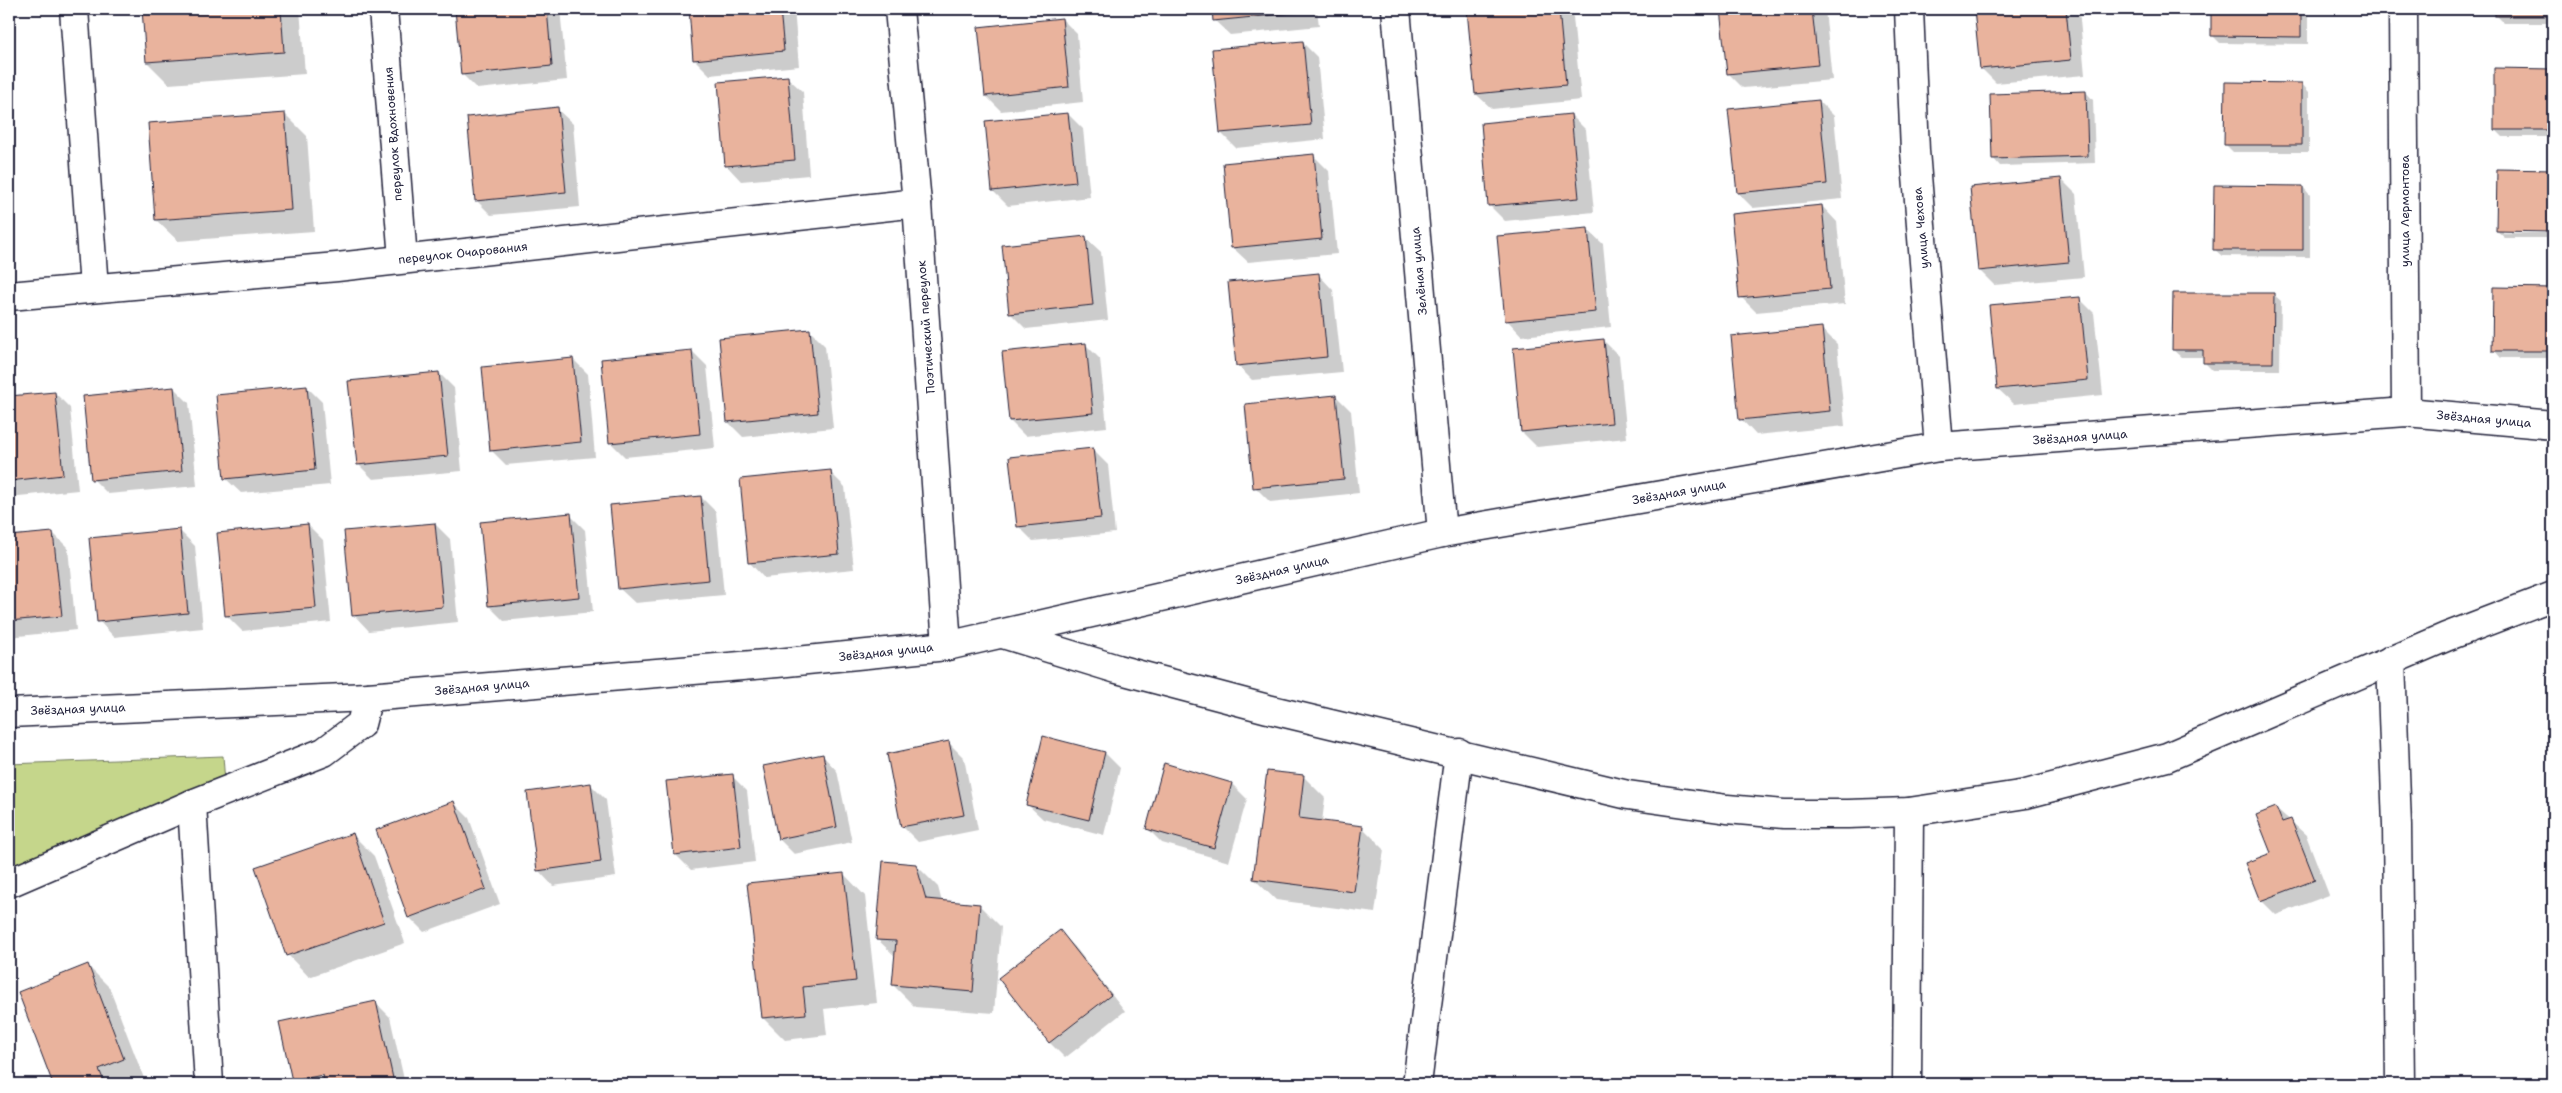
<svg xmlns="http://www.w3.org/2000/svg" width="2562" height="1093" font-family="'Shantell Sans',sans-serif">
<rect width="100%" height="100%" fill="#fff"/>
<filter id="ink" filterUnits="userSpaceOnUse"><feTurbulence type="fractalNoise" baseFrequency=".02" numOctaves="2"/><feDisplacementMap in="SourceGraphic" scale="10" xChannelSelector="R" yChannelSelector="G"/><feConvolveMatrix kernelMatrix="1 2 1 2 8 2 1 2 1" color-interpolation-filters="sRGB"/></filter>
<g filter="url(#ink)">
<path fill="#c5d68b" stroke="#747c63" d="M223,756L225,783L9,878V764Z"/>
<g fill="#0003">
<path d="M143,9H300L305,74L169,84L147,62Z"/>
<path d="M456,9H560L567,80L477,89L462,74Z"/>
<path d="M690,9H794L799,66L710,75L695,60Z"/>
<path d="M1213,9H1317L1319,26L1230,35L1214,20Z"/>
<path d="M1490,9H1564L1573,17L1581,100L1492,109L1476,94L1469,11Z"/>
<path d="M1722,9H1825L1832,80L1743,88L1728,73Z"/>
<path d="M1975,9H2079L2085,75L1996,83L1981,68Z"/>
<path d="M2213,9H2308V44L2220,43L2213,36Z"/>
<path d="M2497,9H2553V23H2504L2496,15Z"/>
<path d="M1062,19L1077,34L1083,102L1001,111L986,96Z"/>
<path d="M1302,42L1317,57L1325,139L1236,148L1221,133Z"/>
<path d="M2496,70H2553V137H2503L2496,130Z"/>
<path d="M787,77L803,92L809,175L741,181L726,165Z"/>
<path d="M2302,84L2309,92V152H2233L2225,144Z"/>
<path d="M2086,92L2093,100L2095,163L2000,166L1993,158Z"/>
<path d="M1819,101L1834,116L1842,199L1753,208L1738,193Z"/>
<path d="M557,109L573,124L580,207L491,215L476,200Z"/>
<path d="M285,114L307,136L314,231L178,241L156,220Z"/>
<path d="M1068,114L1083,129L1090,197L1008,206L993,191Z"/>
<path d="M1571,115L1586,130L1594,212L1505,221L1490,206L1482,124Z"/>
<path d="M1314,156L1329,171L1337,254L1248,262L1232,247Z"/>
<path d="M2498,171H2553V230H2503V233H2553V238H2505L2497,231Z"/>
<path d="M2061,179L2076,194L2084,277L1994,285L1979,270Z"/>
<path d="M2303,187L2310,195V257L2222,256L2214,249Z"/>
<path d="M1822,206L1837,222L1845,304L1756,312L1741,297Z"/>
<path d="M1587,229L1603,244L1611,327L1522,336L1507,320Z"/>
<path d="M1085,237L1101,252L1108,320L1026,329L1011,314Z"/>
<path d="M1318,274L1333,290L1342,372L1252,380L1237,365Z"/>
<path d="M2494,288L2553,289V358H2501L2494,350Z"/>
<path d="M2273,294L2281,301L2280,370H2212L2204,362V357H2181L2173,350Z"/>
<path d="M2079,298L2094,313L2103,395L2014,404L1998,389Z"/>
<path d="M1822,329L1837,344L1845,426L1756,435L1741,419Z"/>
<path d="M810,331L825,346L833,428L743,437L728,422Z"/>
<path d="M1604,341L1619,356L1627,438L1537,447L1522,432Z"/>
<path d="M1085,344L1100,359L1107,427L1025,436L1010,421Z"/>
<path d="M692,351L707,366L715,448L625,457L610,442Z"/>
<path d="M573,359L588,374L595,457L506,465L491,450Z"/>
<path d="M439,373L454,388L462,471L373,479L358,464Z"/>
<path d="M307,387L322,402L330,485L241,493L225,478Z"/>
<path d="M174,388L189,403L197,486L108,494L93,479Z"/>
<path d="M55,393L70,408L78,490L9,497V397Z"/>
<path d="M1336,396L1351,411L1359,493L1270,502L1255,487Z"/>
<path d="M1093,450L1108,465L1115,533L1033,541L1018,526Z"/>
<path d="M830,472L845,487L854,569L764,578L749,562Z"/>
<path d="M701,497L716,512L724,595L635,603L619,588Z"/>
<path d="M570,515L585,530L593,612L504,621L489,606Z"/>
<path d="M435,524L450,539L458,622L369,631L354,615Z"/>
<path d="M308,525L323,540L331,622L242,631L227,616L218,534Z"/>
<path d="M180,531L195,546L203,628L114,637L99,621Z"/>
<path d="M53,533L68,548L76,630L9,637V537Z"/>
<path d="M949,743L964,758L978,830L918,842L902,826Z"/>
<path d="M1105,753L1120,768L1104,835L1043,819L1027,804Z"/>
<path d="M822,755L837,771L852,842L794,854L779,839Z"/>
<path d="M732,776L747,791L755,862L691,870L676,855Z"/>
<path d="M1304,777L1325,798L1322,822L1362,827L1384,849L1375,913L1276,900L1254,879Z"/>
<path d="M1232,784L1247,799L1229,862L1162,843L1147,828Z"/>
<path d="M591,785L606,800L616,877L553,886L538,870Z"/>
<path d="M454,803L469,818L500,904L424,932L409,917Z"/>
<path d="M2276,808L2306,835L2329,895L2276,915L2261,900L2272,853Z"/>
<path d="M352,834L374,856L405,943L309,977L288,955Z"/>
<path d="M916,865L938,887L942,902L979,905L1001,927L994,1013L915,1007L893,985L896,957L877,939Z"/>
<path d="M844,874L865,896L877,1003L824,1009L827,1035L785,1040L763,1018Z"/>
<path d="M1060,932L1075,947L1125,1011L1065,1058L1050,1043L1000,979Z"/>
<path d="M88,966L109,987L145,1081L136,1084H55L19,992Z"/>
<path d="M375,1002L390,1017L405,1084H297L293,1081Z"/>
</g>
<g fill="#e9b39d" stroke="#22223b">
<path d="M142,9H281L284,52L146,62Z"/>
<path d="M455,9H547L552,66L461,75Z"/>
<path d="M689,9H780L784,51L693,60Z"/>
<path d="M1212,9H1304V12L1213,21Z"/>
<path d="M1559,9L1566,85L1475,94L1467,10Z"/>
<path d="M1720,9H1812L1818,65L1727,74Z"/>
<path d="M1974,9H2066L2071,60L1980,69Z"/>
<path d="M2211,9H2301V37L2211,36Z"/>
<rect x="2495" y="9" width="58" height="7"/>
<path d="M1062,18L1069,87L985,96L978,27Z"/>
<path d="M1303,41L1311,125L1220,133L1212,49Z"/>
<path d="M2494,68L2553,69V130H2494Z"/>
<path d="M788,76L795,160L725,166L718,82Z"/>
<path d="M2225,82L2302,83V145H2224Z"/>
<path d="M2086,91L2088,156L1992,159L1990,94Z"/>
<path d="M1819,100L1827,184L1737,193L1728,109Z"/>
<path d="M558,107L566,192L475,201L467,117Z"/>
<path d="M285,113L292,210L155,220L148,123Z"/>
<path d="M1068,113L1076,182L992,191L985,121Z"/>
<path d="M1571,114L1579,198L1488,206L1481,123Z"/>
<path d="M1314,154L1322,239L1231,248L1223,163Z"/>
<path d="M2497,169L2553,170V232L2496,231Z"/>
<path d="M2061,178L2069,262L1978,271L1970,187Z"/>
<path d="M2214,185L2303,186V250H2213Z"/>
<path d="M1822,205L1830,289L1739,298L1731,214Z"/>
<path d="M1588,228L1596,312L1505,321L1497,236Z"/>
<path d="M1086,236L1093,305L1009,314L1002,245Z"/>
<path d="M1319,273L1327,357L1236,366L1228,282Z"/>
<path d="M2493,287L2553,288V351H2492Z"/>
<path d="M2173,293H2274L2273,363H2203V350H2172Z"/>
<path d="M2080,297L2088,380L1997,389L1989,305Z"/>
<path d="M1822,327L1830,411L1739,420L1731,336Z"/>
<path d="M810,329L818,413L727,422L719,338Z"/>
<path d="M1604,339L1612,423L1521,432L1513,348Z"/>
<path d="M1086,343L1093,413L1009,421L1002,352Z"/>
<path d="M692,350L700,434L609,443L601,359Z"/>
<path d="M573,358L581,442L490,451L482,367Z"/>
<path d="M439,372L448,456L357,465L348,381Z"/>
<path d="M307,386L315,470L224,479L216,395Z"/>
<path d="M174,387L182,471L91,480L83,396Z"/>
<path d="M55,392L63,475L9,481V396Z"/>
<path d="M1336,395L1344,479L1253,488L1245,404Z"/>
<path d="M1093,448L1101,518L1017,527L1009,457Z"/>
<path d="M831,470L839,554L748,563L740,479Z"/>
<path d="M701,496L709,580L618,589L610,505Z"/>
<path d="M571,513L579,597L488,606L480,522Z"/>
<path d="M435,523L443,607L352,616L344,531Z"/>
<path d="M308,524L316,608L225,616L217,533Z"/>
<path d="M180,529L188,613L97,622L89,538Z"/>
<path d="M53,532L62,616L9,621V536Z"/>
<path d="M1043,736L1105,752L1089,820L1026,805Z"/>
<path d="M949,741L964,815L901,827L887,754Z"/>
<path d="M823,754L837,827L778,839L763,766Z"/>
<path d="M1164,763L1232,783L1214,848L1146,829Z"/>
<path d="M1267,771L1304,775L1299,818L1363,826L1354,892L1253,879Z"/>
<path d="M733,774L741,847L674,855L666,781Z"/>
<path d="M591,783L601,862L537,871L527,792Z"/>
<path d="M454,801L486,889L408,918L376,830Z"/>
<path d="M2276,807L2282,822L2291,819L2315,880L2260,901L2245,863L2271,853L2256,815Z"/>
<path d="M353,833L384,922L286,956L255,867Z"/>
<path d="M883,861L916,864L926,899L980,904L973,992L892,985L896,941L876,940Z"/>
<path d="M844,873L856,981L803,987L806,1014L762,1018L747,883Z"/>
<path d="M1060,930L1111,995L1049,1043L998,978Z"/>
<path d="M88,964L124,1059L99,1069L105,1084H53L18,992Z"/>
<path d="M376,1001L394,1083L325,1084L323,1075L292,1081L279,1022Z"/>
</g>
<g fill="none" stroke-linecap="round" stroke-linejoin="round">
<g stroke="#22223b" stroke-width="31">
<g id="minor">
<path d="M74,9L94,288"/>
<path d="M383,9L403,259"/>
<path d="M899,9L917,203L947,646"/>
<path d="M1396,9L1442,533"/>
<path d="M1909,9L1915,151L1939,447"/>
<path d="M2403,9L2406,412"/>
<path d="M9,296L337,267L917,203"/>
<path d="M1003,634L1117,669L1268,709L1628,795L1727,809L1784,814H1848L1909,812L2026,794L2167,757L2446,637L2553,596"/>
<path d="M2391,660L2397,826L2400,1084"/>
<path d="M9,713L368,697L777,663L947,646L1442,533L1939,447L2406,412L2553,425"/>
<path d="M192,804L209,1084"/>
<path d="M9,883L192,804L324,752L361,724L368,697"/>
<path d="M1417,1084L1459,753"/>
<path d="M1907,1084L1909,812"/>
</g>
</g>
<use href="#minor" stroke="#fff" stroke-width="28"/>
</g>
</g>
<g text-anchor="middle" stroke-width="4.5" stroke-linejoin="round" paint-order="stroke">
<g font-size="12" fill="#22223b" stroke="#fff">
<text transform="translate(393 134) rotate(-94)" y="4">переулок Вдохновения</text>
<text transform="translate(2405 211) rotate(-90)" y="4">улица Лермонтова</text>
<text transform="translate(1921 228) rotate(-95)" y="4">улица Чехова</text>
<text transform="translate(463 253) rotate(-6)" y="4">переулок Очарования</text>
<text transform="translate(1419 271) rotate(-95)" y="4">Зелёная улица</text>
<text transform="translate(926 327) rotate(-94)" y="4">Поэтический переулок</text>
<text transform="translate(2484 419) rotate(5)" y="4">Звёздная улица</text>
<text transform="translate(2080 437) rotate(-4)" y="4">Звёздная улица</text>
<text transform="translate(1679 492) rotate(-10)" y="4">Звёздная улица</text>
<text transform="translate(1282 570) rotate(-13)" y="4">Звёздная улица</text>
<text transform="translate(886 652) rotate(-6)" y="4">Звёздная улица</text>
<text transform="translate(482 687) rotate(-5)" y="4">Звёздная улица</text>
<text transform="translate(78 709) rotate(-2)" y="4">Звёздная улица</text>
</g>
</g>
<rect width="2562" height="1093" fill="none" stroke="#fff" stroke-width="30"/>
<rect x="15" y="15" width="2532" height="1063" fill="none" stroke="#22223b" stroke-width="2" filter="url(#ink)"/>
</svg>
